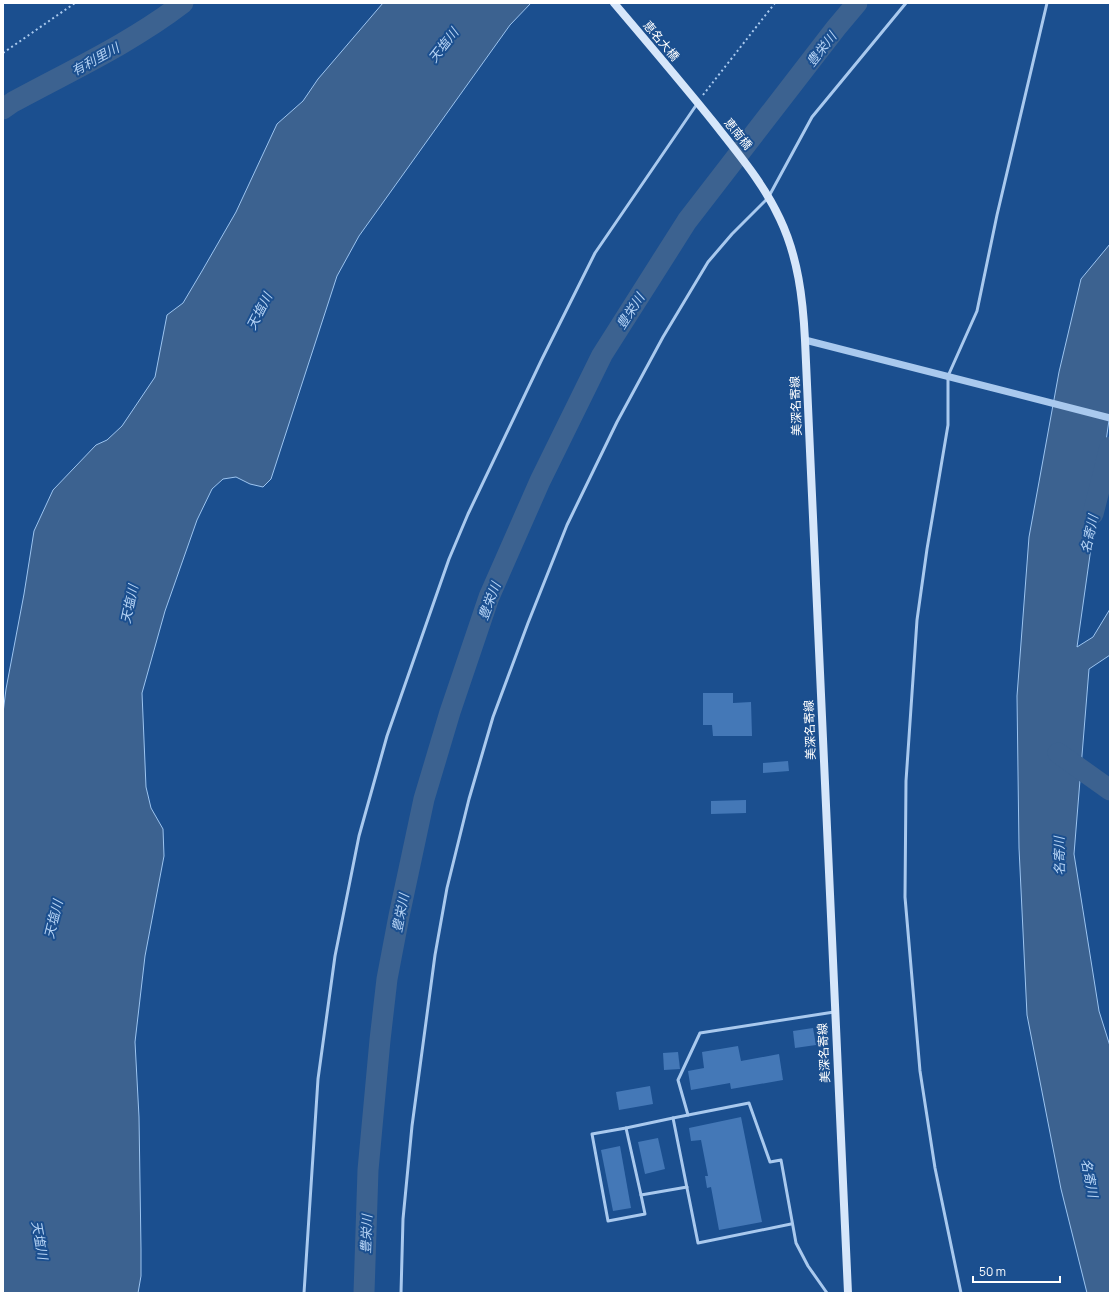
<svg xmlns="http://www.w3.org/2000/svg" width="1113" height="1296" font-family="Manrope,'Noto Sans JP',sans-serif">
<rect width="100%" height="100%" fill="#1b4f8f"/>
<g fill="#3c6290" stroke="#9cc4f0">
<path d="M383,3H531L510,25L359,236L337,276L271,479L263,487L250,484L236,477L223,479L212,489L197,520L165,611L142,693L146,787L151,808L163,829L164,856L145,956L135,1042L139,1117L141,1249V1276L138,1293H3V713L6,689L24,594L34,531L53,490L96,445L107,440L122,426L155,377L167,315L183,303L202,271L236,212L277,124L303,101L318,79Z"/>
<path d="M1110,244V413L1077,647L1093,637L1110,609V655L1089,669L1074,854L1099,1011L1110,1046V1293H1087L1061,1189L1027,1015L1019,848L1017,696L1029,537L1059,372L1081,279Z"/>
</g>
<g fill="none" stroke-linecap="round" stroke-linejoin="round">
<g stroke="#3c6290" stroke-width="21">
<path d="M3,109L13,102C70,71 131,43 183,3"/>
<path d="M1093,514L1110,447"/>
<path d="M1058,753L1110,790"/>
<path d="M364,1293L368,1170L380,1040L387,979L399,916L424,799L450,712L489,597L540,481L602,355L687,221L836,28L857,3"/>
</g>
</g>
<g fill="#4478b7">
<path d="M703,693H733V703L751,702L752,736H713L712,725H703Z"/>
<path d="M788,761L789,771L763,773V763Z"/>
<path d="M746,800V813L711,814V801Z"/>
<path d="M813,1028L816,1045L795,1048L793,1031Z"/>
<path d="M738,1046L741,1061L779,1054L783,1080L731,1089L730,1083L691,1090L688,1071L704,1068L702,1052Z"/>
<path d="M678,1052L680,1069L664,1070L663,1053Z"/>
<path d="M650,1086L653,1104L619,1110L616,1092Z"/>
<path d="M741,1117L762,1222L719,1230L711,1187L707,1188L705,1176H708L701,1140L691,1141L689,1128Z"/>
<path d="M658,1138L665,1169L645,1174L638,1142Z"/>
<path d="M620,1146L631,1208L613,1211L601,1150Z"/>
</g>
<g fill="none" stroke-linecap="round" stroke-linejoin="round">
<g stroke="#a9c9ee" stroke-width="2" stroke-dasharray="2 3" stroke-linecap="butt">
<path d="M3,53L75,3"/>
<path d="M703,95L775,3"/>
</g>
<g stroke="#a9c9ee" stroke-width="3">
<path d="M688,1115L678,1080L700,1033L834,1012"/>
<path d="M673,1118L626,1128L641,1195L687,1187"/>
<path d="M626,1128L592,1134L608,1221L645,1214L641,1195"/>
<path d="M791,1224L698,1243L673,1118L749,1103L770,1162L781,1160L796,1243L808,1266L827,1293"/>
<path d="M304,1293L318,1079L335,956L359,836L387,736L449,559L468,514L542,359L595,253L697,104"/>
<path d="M401,1293L403,1219L412,1126L435,955L447,888L469,799L493,717L528,623L567,525L617,422L663,337L708,262L732,234L768,198L812,117L906,3"/>
<path d="M961,1293L935,1168L920,1071L905,897L906,781L917,620L927,549L948,425V376L977,311L997,215L1047,3"/>
</g>
<path stroke="#a9c9ee" stroke-width="7" d="M805,340L1110,418"/>
<path stroke="#d6e6fa" stroke-width="8" d="M614,3C648,43 682,83 715,124C739,155 764,184 780,219C798,257 803,299 805,340L848,1293"/>
</g>
<g text-anchor="middle" stroke-width="4" stroke-linejoin="round" paint-order="stroke">
<g font-size="12" fill="#fff" stroke="#1b4f8f">
<text transform="translate(661 41) rotate(50)" y="4">恵名大橋</text>
<text transform="translate(738 134) rotate(51)" y="4">恵南橋</text>
<text transform="translate(796 406) rotate(-92)" y="4">美深名寄線</text>
<text transform="translate(810 730) rotate(-92)" y="4">美深名寄線</text>
<text transform="translate(824 1053) rotate(-93)" y="4">美深名寄線</text>
</g>
<g font-size="13" font-style="italic" fill="#b5d3f5" stroke="#1b4f8f">
<text transform="translate(443 45) rotate(-52)" y="5">天塩川</text>
<text transform="translate(821 49) rotate(-52)" y="5">豊栄川</text>
<text transform="translate(95 59) rotate(-29)" y="5">有利里川</text>
<text transform="translate(259 311) rotate(-63)" y="5">天塩川</text>
<text transform="translate(630 311) rotate(-57)" y="5">豊栄川</text>
<text transform="translate(1089 534) rotate(-78)" y="5">名寄川</text>
<text transform="translate(489 601) rotate(-69)" y="5">豊栄川</text>
<text transform="translate(129 604) rotate(-78)" y="5">天塩川</text>
<text transform="translate(1059 856) rotate(-91)" y="5">名寄川</text>
<text transform="translate(400 913) rotate(-79)" y="5">豊栄川</text>
<text transform="translate(53 919) rotate(-76)" y="5">天塩川</text>
<text transform="translate(1090 1178) rotate(79)" y="5">名寄川</text>
<text transform="translate(366 1234) rotate(-88)" y="5">豊栄川</text>
<text transform="translate(40 1240) rotate(80)" y="5">天塩川</text>
</g>
</g>
<rect width="1113" height="1296" fill="none" stroke="#ffffff" stroke-width="8"/>
<path d="M973 1276v6h87v-6" fill="none" stroke="#ffffff" stroke-width="2"/>
<text x="979" y="1276" font-size="12" fill="#ffffff" stroke="#1b4f8f" stroke-width="3" paint-order="stroke">50 m</text>
</svg>
